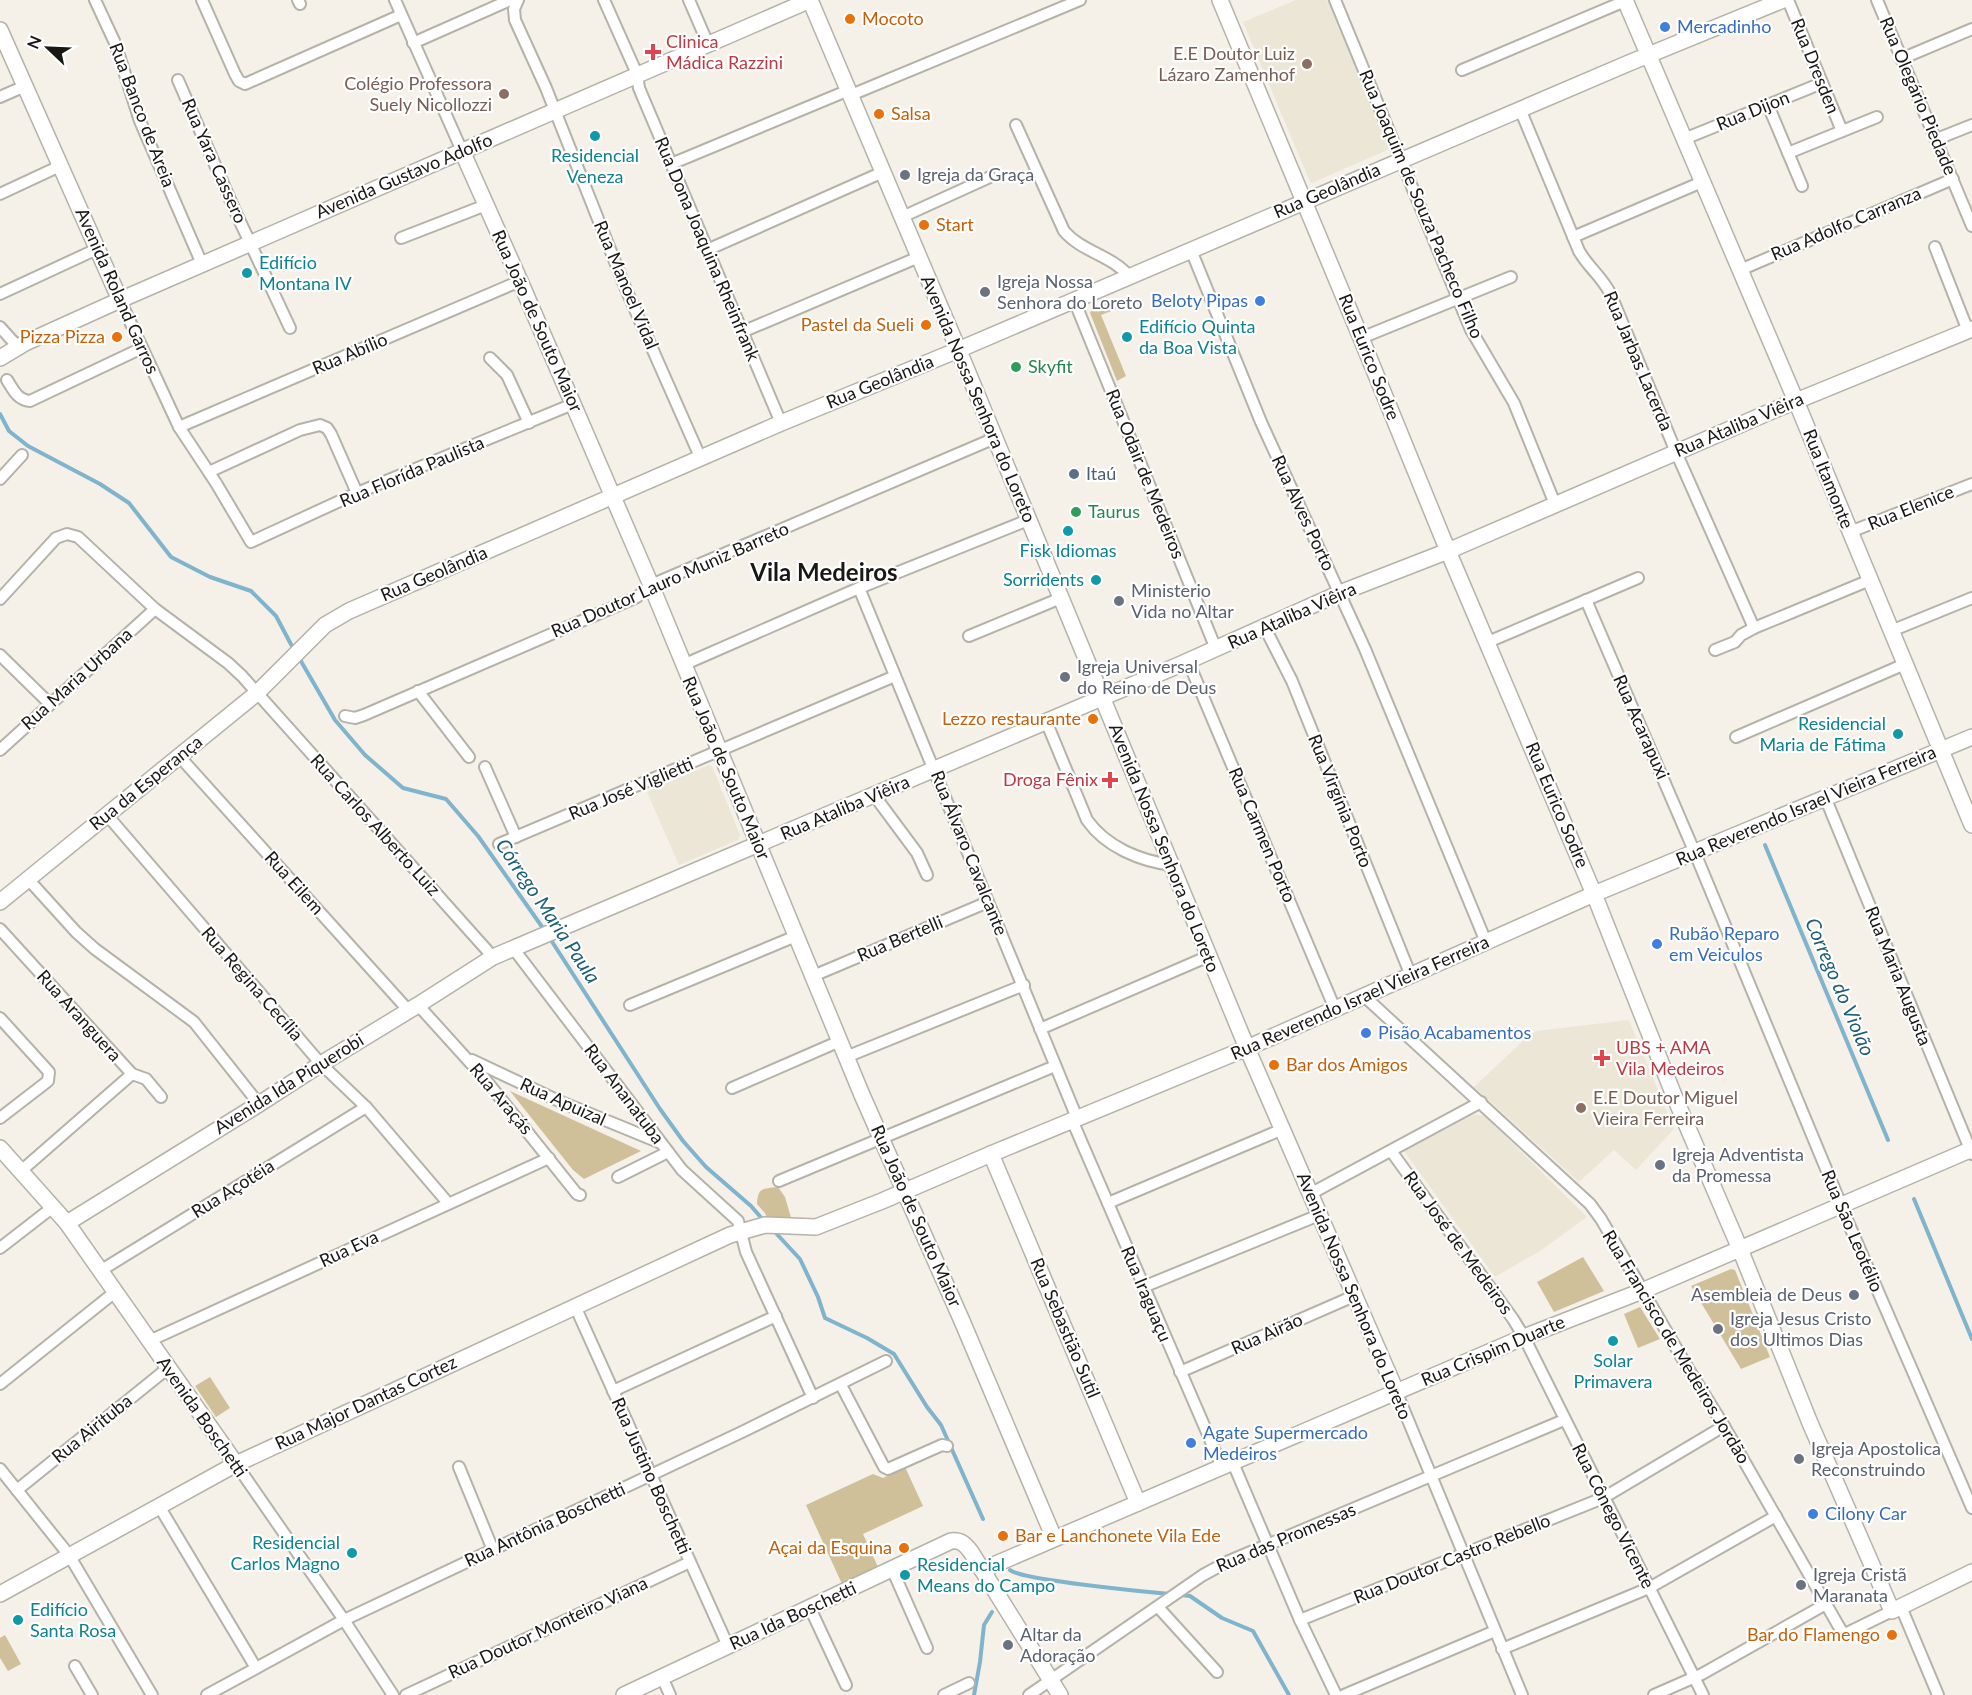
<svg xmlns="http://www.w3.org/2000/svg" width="1972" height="1695" font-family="Lato,sans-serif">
<rect width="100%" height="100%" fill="#f5f1e9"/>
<g fill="#ece6d6">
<path d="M1296,0H1327L1388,147L1387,150L1312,183L1310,182L1243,22Z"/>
<path d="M709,765L712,766L740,835L738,840L679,865L647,792Z"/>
<path d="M1629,1020L1674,1129L1636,1170L1614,1150L1579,1182L1474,1087L1528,1036L1536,1031Z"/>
<path d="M1473,1115H1484L1587,1217L1540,1251L1495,1277L1404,1151Z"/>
</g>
<g fill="#cfc099">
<path d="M1115,298L1119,308L1101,315L1126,376L1117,381L1090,313L1092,309Z"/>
<path d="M510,1091L641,1151L584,1179L573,1170Z"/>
<path d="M778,1187L785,1197L792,1221L767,1218L765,1213L757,1204C758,1187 763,1189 778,1187Z"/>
<path d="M1583,1257L1604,1291L1554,1312L1537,1282Z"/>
<path d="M1731,1269L1735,1270L1770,1357L1741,1369L1691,1286Z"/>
<path d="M1640,1307L1660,1339L1638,1348L1624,1314Z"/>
<path d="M210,1377L230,1408L216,1417L195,1386Z"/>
<path d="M905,1467L923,1506L863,1534L878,1567L842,1584L806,1505L873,1474L883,1478Z"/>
<path d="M5,1635L21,1664L8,1671L0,1658V1638Z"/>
</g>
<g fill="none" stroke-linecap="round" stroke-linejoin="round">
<g stroke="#80b4cc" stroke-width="4">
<path d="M0,414L9,431L28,446L100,484L129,503L171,557L210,577L251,591L276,616L294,650"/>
<path d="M298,656L335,720L365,755L403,788L446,799L478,836L545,931"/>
<path d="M1765,845L1888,1140"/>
<path d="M549,937L660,1109L683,1141L706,1167L751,1206L764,1221"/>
<path d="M1914,1199L1972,1339"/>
<path d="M774,1231L800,1259L818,1297L825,1318L867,1338L894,1354L927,1407L941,1425L983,1519"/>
<path d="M1010,1570C1021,1580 1148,1592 1170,1594"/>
<path d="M1181,1595L1190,1596L1222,1618L1253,1631L1289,1695"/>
<path d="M974,1695L980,1662L984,1625L992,1612"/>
</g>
<g stroke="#b5b2aa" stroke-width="14">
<g id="street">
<path d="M95,0L115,43L140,121L202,264"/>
<path d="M202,0L235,74L239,81L245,84L401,15"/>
<path d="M298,0L300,4"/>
<path d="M395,0L462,151"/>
<path d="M518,0L514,9L515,20L546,88L625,287L701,459"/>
<path d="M604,0L637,74L639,88L781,423"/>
<path d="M689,0L708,44"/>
<path d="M1335,0L1471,330L1514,403L1555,504"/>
<path d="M1788,0L1842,131"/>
<path d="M1877,0L1972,226"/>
<path d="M413,43L510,0"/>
<path d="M1901,59L1972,29"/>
<path d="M1462,70L1625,1"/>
<path d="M178,80L236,213L290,328"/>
<path d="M851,95L1080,0"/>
<path d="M0,97L25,86"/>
<path d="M1768,105L1802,186"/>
<path d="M1520,109L1579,251C1588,267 1602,277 1610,293L1676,452L1754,628"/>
<path d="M1016,125L1064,231C1082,252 1111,255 1129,276"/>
<path d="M1684,139L1822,83"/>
<path d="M1937,139L1972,125"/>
<path d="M1788,153L1877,117"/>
<path d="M671,164L849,90"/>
<path d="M0,194L60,166"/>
<path d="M902,217L990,177"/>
<path d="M1573,237L1702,182"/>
<path d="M401,238L486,205"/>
<path d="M1935,247L1968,331"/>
<path d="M707,250L883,172"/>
<path d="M1191,250L1261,422L1365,649L1486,942"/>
<path d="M1740,270L1953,179"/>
<path d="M0,294L97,249"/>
<path d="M120,300L179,427L216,483L251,542L357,493L573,404"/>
<path d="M1074,300L1216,649"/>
<path d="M0,327L18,347"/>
<path d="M742,332L919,257"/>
<path d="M1361,338L1511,277"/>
<path d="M490,358L507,375L529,423"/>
<path d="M7,380C13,389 17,400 30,401L142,348"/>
<path d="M179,427L520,281"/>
<path d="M209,472L300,430L320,425L327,428L331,434L357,493"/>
<path d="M0,479L22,455"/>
<path d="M1850,532L1972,484"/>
<path d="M859,588L1077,1118"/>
<path d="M0,599L56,538L67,534L78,537L155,609L228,663L242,676L493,957"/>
<path d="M1586,600L1695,853L1851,1229L1972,1508"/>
<path d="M1265,628L1292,681L1411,976"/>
<path d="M1891,631L1972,598"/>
<path d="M969,636L1061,598"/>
<path d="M1488,642L1638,578"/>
<path d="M1715,650L1735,642L1741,635L1754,628L1870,580"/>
<path d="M0,655L50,704"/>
<path d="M1188,661L1335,1009"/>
<path d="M683,665L859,588L1028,520"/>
<path d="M418,691L469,757"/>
<path d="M345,716L355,718L364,715L637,597L651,585L995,438"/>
<path d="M1046,721L1087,820C1106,847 1140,861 1172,865"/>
<path d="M1736,737L1905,664"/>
<path d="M0,750L155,609"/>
<path d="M179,756L409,1011"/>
<path d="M485,767L516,837"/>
<path d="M874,795L917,853L927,875"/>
<path d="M1825,797L1972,1154"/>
<path d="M107,815L321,1064L366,1107L448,1203"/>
<path d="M499,844L895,676"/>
<path d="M28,879L76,932L95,949L194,1022L259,1104"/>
<path d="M0,929L132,1074L146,1079L161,1097"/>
<path d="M513,948L682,1170L738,1221L746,1252L813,1398"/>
<path d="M813,976L988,902"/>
<path d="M1364,996L1590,1204L1601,1219L1689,1370L1724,1426L1842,1632L1847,1633L1892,1611"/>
<path d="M418,1005L485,1079L577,1194L580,1195"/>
<path d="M630,1005L796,936"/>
<path d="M0,1018L49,1072L48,1081L0,1118"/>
<path d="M1040,1029L1209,956"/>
<path d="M846,1057L1024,985"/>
<path d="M472,1060L561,1102L661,1143"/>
<path d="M732,1088L840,1041"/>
<path d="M1072,1120L1222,1467"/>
<path d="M1391,1151L1513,1319L1524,1337L1703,1695"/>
<path d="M21,1171L132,1074"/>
<path d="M618,1177L668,1152"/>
<path d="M779,1181L1055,1066"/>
<path d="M1310,1194L1481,1102"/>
<path d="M1108,1203L1283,1129"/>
<path d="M0,1248L53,1207"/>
<path d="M100,1271L366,1107"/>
<path d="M1143,1287L1319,1215"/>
<path d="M575,1306L728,1646"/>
<path d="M149,1341L549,1158"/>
<path d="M1180,1372L1354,1296"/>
<path d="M0,1384L115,1292"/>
<path d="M841,1385L884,1467L888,1469L942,1445L947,1446"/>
<path d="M613,1391L776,1316"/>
<path d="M1396,1391L1522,1695"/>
<path d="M1233,1463L1300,1620L1336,1695"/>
<path d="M236,1464L344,1620L393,1695"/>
<path d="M459,1467L493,1550"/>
<path d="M0,1469L69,1555L152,1695"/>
<path d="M17,1490L168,1368"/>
<path d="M159,1506L256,1668"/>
<path d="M892,1569L927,1648"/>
<path d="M1158,1607L1217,1672"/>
<path d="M1901,1607L1938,1695"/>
<path d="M810,1608L846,1685"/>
<path d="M1300,1620L1603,1498L1724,1426"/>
<path d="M1502,1649L1649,1588L1776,1516"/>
<path d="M75,1666L92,1695"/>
<path d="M662,1677L670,1695"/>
<path d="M207,1695L344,1620L744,1431L886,1361"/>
<path d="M406,1695L690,1562"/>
<path d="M944,1695L969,1683"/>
<path d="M1029,1695L1203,1575L1229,1561L1564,1420"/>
<path d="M1344,1695L1495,1631"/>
<path d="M1654,1695L1702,1674L1826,1604"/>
</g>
</g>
<g stroke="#b5b2aa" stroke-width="18">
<g id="secondary">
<path d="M810,0L964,363L1247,1048L1396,1391"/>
<path d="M1220,0L1361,338L1448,551L1594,894L1675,1098L1740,1249L1810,1423L1892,1611L1972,1572"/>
<path d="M1625,0L1796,401L1972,825"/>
<path d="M0,30L120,300"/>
<path d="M462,151L520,281L651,585L862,1095L962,1321L1054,1538"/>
<path d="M0,358L25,343L120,300L810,0"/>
<path d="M0,902L257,693L325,625L349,611L781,423L958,350L1629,63L1783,0"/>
<path d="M0,1148L67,1223L236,1464"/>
<path d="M991,1154L1138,1503"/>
<path d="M67,1223L259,1104L321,1064L418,1005L493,957L1179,665L1340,593L1448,551L1779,408L1972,329"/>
<path d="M982,1570L1524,1337L1642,1291L1972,1149"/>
<path d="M0,1594L236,1464L730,1235L765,1225L816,1227L882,1201L991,1154L1247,1048L1594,894L1972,737"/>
<path d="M624,1695L951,1541C961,1540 965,1544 971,1552L1060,1695"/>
</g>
</g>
<use href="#street" stroke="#fff" stroke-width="10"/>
<use href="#secondary" stroke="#fff" stroke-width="15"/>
</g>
<g fill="#e8710a" stroke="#fff" stroke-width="2">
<circle cx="850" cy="19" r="6"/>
<circle cx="879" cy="114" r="6"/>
<circle cx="924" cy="225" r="6"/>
<circle cx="926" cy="325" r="6"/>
<circle cx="117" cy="337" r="6"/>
<circle cx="1093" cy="719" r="6"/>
<circle cx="1274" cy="1065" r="6"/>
<circle cx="1003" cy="1536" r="6"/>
<circle cx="904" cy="1548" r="6"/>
<circle cx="1892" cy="1635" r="6"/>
</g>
<g fill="#3f7fe0" stroke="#fff" stroke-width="2">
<circle cx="1665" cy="27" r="6"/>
<circle cx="1260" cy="301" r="6"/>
<circle cx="1657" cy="944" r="6"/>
<circle cx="1366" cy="1033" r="6"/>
<circle cx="1191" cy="1443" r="6"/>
<circle cx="1813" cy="1514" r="6"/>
</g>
<g fill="#e0444e" stroke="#fff" stroke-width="2">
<path d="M650 43h6v6h6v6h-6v6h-6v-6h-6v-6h6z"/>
<path d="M1107 771h6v6h6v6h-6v6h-6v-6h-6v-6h6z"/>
<path d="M1599 1049h6v6h6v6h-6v6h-6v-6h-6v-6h6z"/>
</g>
<g fill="#8d6e63" stroke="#fff" stroke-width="2">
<circle cx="1307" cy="64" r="6"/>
<circle cx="504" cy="94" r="6"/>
<circle cx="1581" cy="1108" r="6"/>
</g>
<g fill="#0f9aa8" stroke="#fff" stroke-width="2">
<circle cx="595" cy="136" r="6"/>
<circle cx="247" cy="273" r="6"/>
<circle cx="1127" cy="337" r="6"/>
<circle cx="1068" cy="531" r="6"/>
<circle cx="1096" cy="580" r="6"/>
<circle cx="1898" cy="734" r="6"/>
<circle cx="1613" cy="1341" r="6"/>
<circle cx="352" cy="1553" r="6"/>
<circle cx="905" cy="1575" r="6"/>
<circle cx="18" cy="1620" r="6"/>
</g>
<g fill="#6b7280" stroke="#fff" stroke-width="2">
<circle cx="905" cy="175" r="6"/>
<circle cx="985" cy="292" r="6"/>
<circle cx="1119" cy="601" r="6"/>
<circle cx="1065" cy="677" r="6"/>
<circle cx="1660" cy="1165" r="6"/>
<circle cx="1854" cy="1295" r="6"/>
<circle cx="1718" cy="1329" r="6"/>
<circle cx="1799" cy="1459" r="6"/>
<circle cx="1801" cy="1585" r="6"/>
<circle cx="1008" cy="1645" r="6"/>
</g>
<g fill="#2e9e5b" stroke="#fff" stroke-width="2">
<circle cx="1016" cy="367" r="6"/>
<circle cx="1076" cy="512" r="6"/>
</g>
<circle fill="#5c6f8a" stroke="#fff" stroke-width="2" cx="1074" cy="474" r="6"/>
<g text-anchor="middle" stroke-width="4.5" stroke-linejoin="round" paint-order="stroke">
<g font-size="18" fill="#c56008" stroke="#fff" text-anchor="start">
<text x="862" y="25">Mocoto</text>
<text x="891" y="120">Salsa</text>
<text x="936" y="231">Start</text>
<text x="914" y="331" text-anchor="end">Pastel da Sueli</text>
<text x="105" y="343" text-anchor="end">Pizza Pizza</text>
<text x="1081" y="725" text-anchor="end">Lezzo restaurante</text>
<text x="1286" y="1071">Bar dos Amigos</text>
<text x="1015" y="1542">Bar e Lanchonete Vila Ede</text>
<text x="892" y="1554" text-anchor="end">Açai da Esquina</text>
<text x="1880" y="1641" text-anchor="end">Bar do Flamengo</text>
</g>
<g font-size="18" fill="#366cbe" stroke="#fff" text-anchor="start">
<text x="1677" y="33">Mercadinho</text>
<text x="1248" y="307" text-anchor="end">Beloty Pipas</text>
<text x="1669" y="940">Rubão Reparo<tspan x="1669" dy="21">em Veiculos</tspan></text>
<text x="1378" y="1039">Pisão Acabamentos</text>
<text x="1203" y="1439">Agate Supermercado<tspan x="1203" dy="21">Medeiros</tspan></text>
<text x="1825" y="1520">Cilony Car</text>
</g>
<g font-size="18" fill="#be3a42" stroke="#fff" text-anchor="start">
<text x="666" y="48">Clinica<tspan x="666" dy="21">Mádica Razzini</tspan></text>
<text x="1098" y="786" text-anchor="end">Droga Fênix</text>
<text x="1616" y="1054">UBS + AMA<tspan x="1616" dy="21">Vila Medeiros</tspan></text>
</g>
<g font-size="18" fill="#785e54" stroke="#fff" text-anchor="end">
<text x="1295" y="60">E.E Doutor Luiz<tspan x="1295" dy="21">Lázaro Zamenhof</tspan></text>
<text x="492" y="90">Colégio Professora<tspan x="492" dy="21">Suely Nicollozzi</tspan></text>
<text x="1593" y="1104" text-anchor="start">E.E Doutor Miguel<tspan x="1593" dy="21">Vieira Ferreira</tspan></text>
</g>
<g font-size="18" fill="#191815" stroke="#fff">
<text transform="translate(1815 66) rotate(68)" y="6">Rua Dresden</text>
<text transform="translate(1918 96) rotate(67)" y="6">Rua Olegário Piedade</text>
<text transform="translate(1753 111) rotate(-22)" y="6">Rua Dijon</text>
<text transform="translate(142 115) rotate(69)" y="6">Rua Banco de Areia</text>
<text transform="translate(214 161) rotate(66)" y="6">Rua Yara Cassero</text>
<text transform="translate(404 176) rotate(-23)" y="6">Avenida Gustavo Adolfo</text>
<text transform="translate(1327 191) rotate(-23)" y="6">Rua Geolândia</text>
<text transform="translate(1421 204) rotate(67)" y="6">Rua Joaquim de Souza Pacheco Filho</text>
<text transform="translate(1846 224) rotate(-23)" y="6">Rua Adolfo Carranza</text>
<text transform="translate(707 249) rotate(67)" y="6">Rua Dona Joaquina Rheinfrank</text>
<text transform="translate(626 285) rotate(67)" y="6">Rua Manoel Vidal</text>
<text transform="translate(117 291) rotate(66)" y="6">Avenida Roland Garros</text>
<text transform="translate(537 321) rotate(66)" y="6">Rua João de Souto Maior</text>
<text transform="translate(350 354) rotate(-23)" y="6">Rua Abílio</text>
<text transform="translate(1369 357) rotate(68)" y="6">Rua Eurico Sodre</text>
<text transform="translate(1638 361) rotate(67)" y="6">Rua Jarbas Lacerda</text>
<text transform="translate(880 382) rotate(-22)" y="6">Rua Geolândia</text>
<text transform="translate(978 399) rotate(67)" y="6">Avenida Nossa Senhora do Loreto</text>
<text transform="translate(1739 425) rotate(-23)" y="6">Rua Ataliba Viêira</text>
<text transform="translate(412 472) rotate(-23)" y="6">Rua Florída Paulista</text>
<text transform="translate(1145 474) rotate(68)" y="6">Rua Odair de Medeiros</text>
<text transform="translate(1828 479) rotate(68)" y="6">Rua Itamonte</text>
<text transform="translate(1911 508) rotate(-22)" y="6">Rua Elenice</text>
<text transform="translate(1303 513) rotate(65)" y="6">Rua Alves Porto</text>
<text transform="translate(434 574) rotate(-23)" y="6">Rua Geolândia</text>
<text transform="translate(670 580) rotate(-24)" y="6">Rua Doutor Lauro Muniz Barreto</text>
<text transform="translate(1292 616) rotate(-24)" y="6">Rua Ataliba Viêira</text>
<text transform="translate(77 679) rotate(-42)" y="6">Rua Maria Urbana</text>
<text transform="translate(1641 727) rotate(66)" y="6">Rua Acarapuxi</text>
<text transform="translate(726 768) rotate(67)" y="6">Rua João de Souto Maior</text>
<text transform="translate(146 783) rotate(-39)" y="6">Rua da Esperança</text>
<text transform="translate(631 789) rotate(-23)" y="6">Rua José Viglietti</text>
<text transform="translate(1340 801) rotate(68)" y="6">Rua Virgínia Porto</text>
<text transform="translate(1557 805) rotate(67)" y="6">Rua Eurico Sodre</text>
<text transform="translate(1806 806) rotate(-23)" y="6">Rua Reverendo Israel Vieira Ferreira</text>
<text transform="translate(845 808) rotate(-23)" y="6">Rua Ataliba Viêira</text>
<text transform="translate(375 825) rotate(48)" y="6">Rua Carlos Alberto Luiz</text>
<text transform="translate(1262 835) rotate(67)" y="6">Rua Carmen Porto</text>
<text transform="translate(1164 848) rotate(68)" y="6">Avenida Nossa Senhora do Loreto</text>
<text transform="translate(969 853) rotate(68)" y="6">Rua Álvaro Cavalcante</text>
<text transform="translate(294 883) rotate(48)" y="6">Rua Eilem</text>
<text transform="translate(900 939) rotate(-23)" y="6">Rua Bertelli</text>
<text transform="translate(1898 976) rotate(68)" y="6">Rua Maria Augusta</text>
<text transform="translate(252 984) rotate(49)" y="6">Rua Regina Cecília</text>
<text transform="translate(1360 998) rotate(-24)" y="6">Rua Reverendo Israel Vieira Ferreira</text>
<text transform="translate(79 1016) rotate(48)" y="6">Rua Aranguera</text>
<text transform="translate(289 1084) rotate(-32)" y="6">Avenida Ida Piquerobi</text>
<text transform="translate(624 1094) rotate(53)" y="6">Rua Ananatuba</text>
<text transform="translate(501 1099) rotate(50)" y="6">Rua Araçás</text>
<text transform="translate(563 1102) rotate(24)" y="6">Rua Apuizal</text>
<text transform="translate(233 1189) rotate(-32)" y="6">Rua Açotéia</text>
<text transform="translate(916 1216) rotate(66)" y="6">Rua João de Souto Maior</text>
<text transform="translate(1852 1231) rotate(67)" y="6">Rua São Leotélio</text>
<text transform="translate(1458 1243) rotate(54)" y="6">Rua José de Medeiros</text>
<text transform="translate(349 1249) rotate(-25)" y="6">Rua Eva</text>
<text transform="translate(1146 1294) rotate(67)" y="6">Rua Iraguaçu</text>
<text transform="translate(1354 1296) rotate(67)" y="6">Avenida Nossa Senhora do Loreto</text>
<text transform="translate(1065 1328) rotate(67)" y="6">Rua Sebastião Sutil</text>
<text transform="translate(1267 1334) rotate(-24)" y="6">Rua Airão</text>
<text transform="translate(1676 1347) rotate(59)" y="6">Rua Francisco de Medeiros Jordão</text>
<text transform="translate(1493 1351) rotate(-23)" y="6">Rua Crispim Duarte</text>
<text transform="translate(366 1403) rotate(-25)" y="6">Rua Major Dantas Cortez</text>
<text transform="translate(202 1417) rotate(55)" y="6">Avenida Boschetti</text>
<text transform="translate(92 1429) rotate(-39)" y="6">Rua Airituba</text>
<text transform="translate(651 1476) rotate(66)" y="6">Rua Justino Boschetti</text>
<text transform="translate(1613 1516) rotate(63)" y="6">Rua Cônego Vicente</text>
<text transform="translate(545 1525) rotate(-25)" y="6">Rua Antônia Boschetti</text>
<text transform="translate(1286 1538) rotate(-23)" y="6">Rua das Promessas</text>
<text transform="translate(1452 1559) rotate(-22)" y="6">Rua Doutor Castro Rebello</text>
<text transform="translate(793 1616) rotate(-25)" y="6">Rua Ida Boschetti</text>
<text transform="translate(548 1628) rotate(-25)" y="6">Rua Doutor Monteiro Viana</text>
</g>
<g font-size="18" fill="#0d838f" stroke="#fff" text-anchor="start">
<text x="595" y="162" text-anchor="middle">Residencial<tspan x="595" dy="21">Veneza</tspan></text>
<text x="259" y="269">Edifício<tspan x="259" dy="21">Montana IV</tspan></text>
<text x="1139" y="333">Edifício Quinta<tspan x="1139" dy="21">da Boa Vista</tspan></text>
<text x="1068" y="557" text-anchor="middle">Fisk Idiomas</text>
<text x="1084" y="586" text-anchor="end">Sorridents</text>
<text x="1886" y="730" text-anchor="end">Residencial<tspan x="1886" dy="21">Maria de Fátima</tspan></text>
<text x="1613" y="1367" text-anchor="middle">Solar<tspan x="1613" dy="21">Primavera</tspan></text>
<text x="340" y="1549" text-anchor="end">Residencial<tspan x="340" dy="21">Carlos Magno</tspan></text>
<text x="917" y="1571">Residencial<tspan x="917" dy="21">Means do Campo</tspan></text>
<text x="30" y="1616">Edifício<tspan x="30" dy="21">Santa Rosa</tspan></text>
</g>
<g font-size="18" fill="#5b616d" stroke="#fff" text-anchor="start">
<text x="917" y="181">Igreja da Graça</text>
<text x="997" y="288">Igreja Nossa<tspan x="997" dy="21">Senhora do Loreto</tspan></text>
<text x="1131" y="597">Ministerio<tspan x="1131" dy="21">Vida no Altar</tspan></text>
<text x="1077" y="673">Igreja Universal<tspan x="1077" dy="21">do Reino de Deus</tspan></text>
<text x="1672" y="1161">Igreja Adventista<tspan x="1672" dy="21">da Promessa</tspan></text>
<text x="1842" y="1301" text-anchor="end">Asembleia de Deus</text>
<text x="1730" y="1325">Igreja Jesus Cristo<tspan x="1730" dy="21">dos Ultimos Dias</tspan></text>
<text x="1811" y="1455">Igreja Apostolica<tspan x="1811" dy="21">Reconstruindo</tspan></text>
<text x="1813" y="1581">Igreja Cristã<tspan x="1813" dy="21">Maranata</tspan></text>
<text x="1020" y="1641">Altar da<tspan x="1020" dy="21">Adoração</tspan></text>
</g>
<g font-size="18" fill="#27864d" stroke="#fff" text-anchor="start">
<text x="1028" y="373">Skyfit</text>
<text x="1088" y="518">Taurus</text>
</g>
<g font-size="18" fill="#4e5e75" stroke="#fff" text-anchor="start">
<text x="1086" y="480">Itaú</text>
</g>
<g font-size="20" font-style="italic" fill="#1e5e77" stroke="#fff">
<text transform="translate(548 911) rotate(56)" y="7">Córrego Maria Paula</text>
<text transform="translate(1840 987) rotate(67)" y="7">Corrego do Violão</text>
</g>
<g font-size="24" font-weight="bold" fill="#191815" stroke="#fff">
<text x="824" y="581">Vila Medeiros</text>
</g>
</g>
<g transform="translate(48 48) rotate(293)" stroke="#ffffff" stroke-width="4.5" paint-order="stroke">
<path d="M0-4.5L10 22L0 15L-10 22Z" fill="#191815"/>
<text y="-9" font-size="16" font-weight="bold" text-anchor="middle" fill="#191815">N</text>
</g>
</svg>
